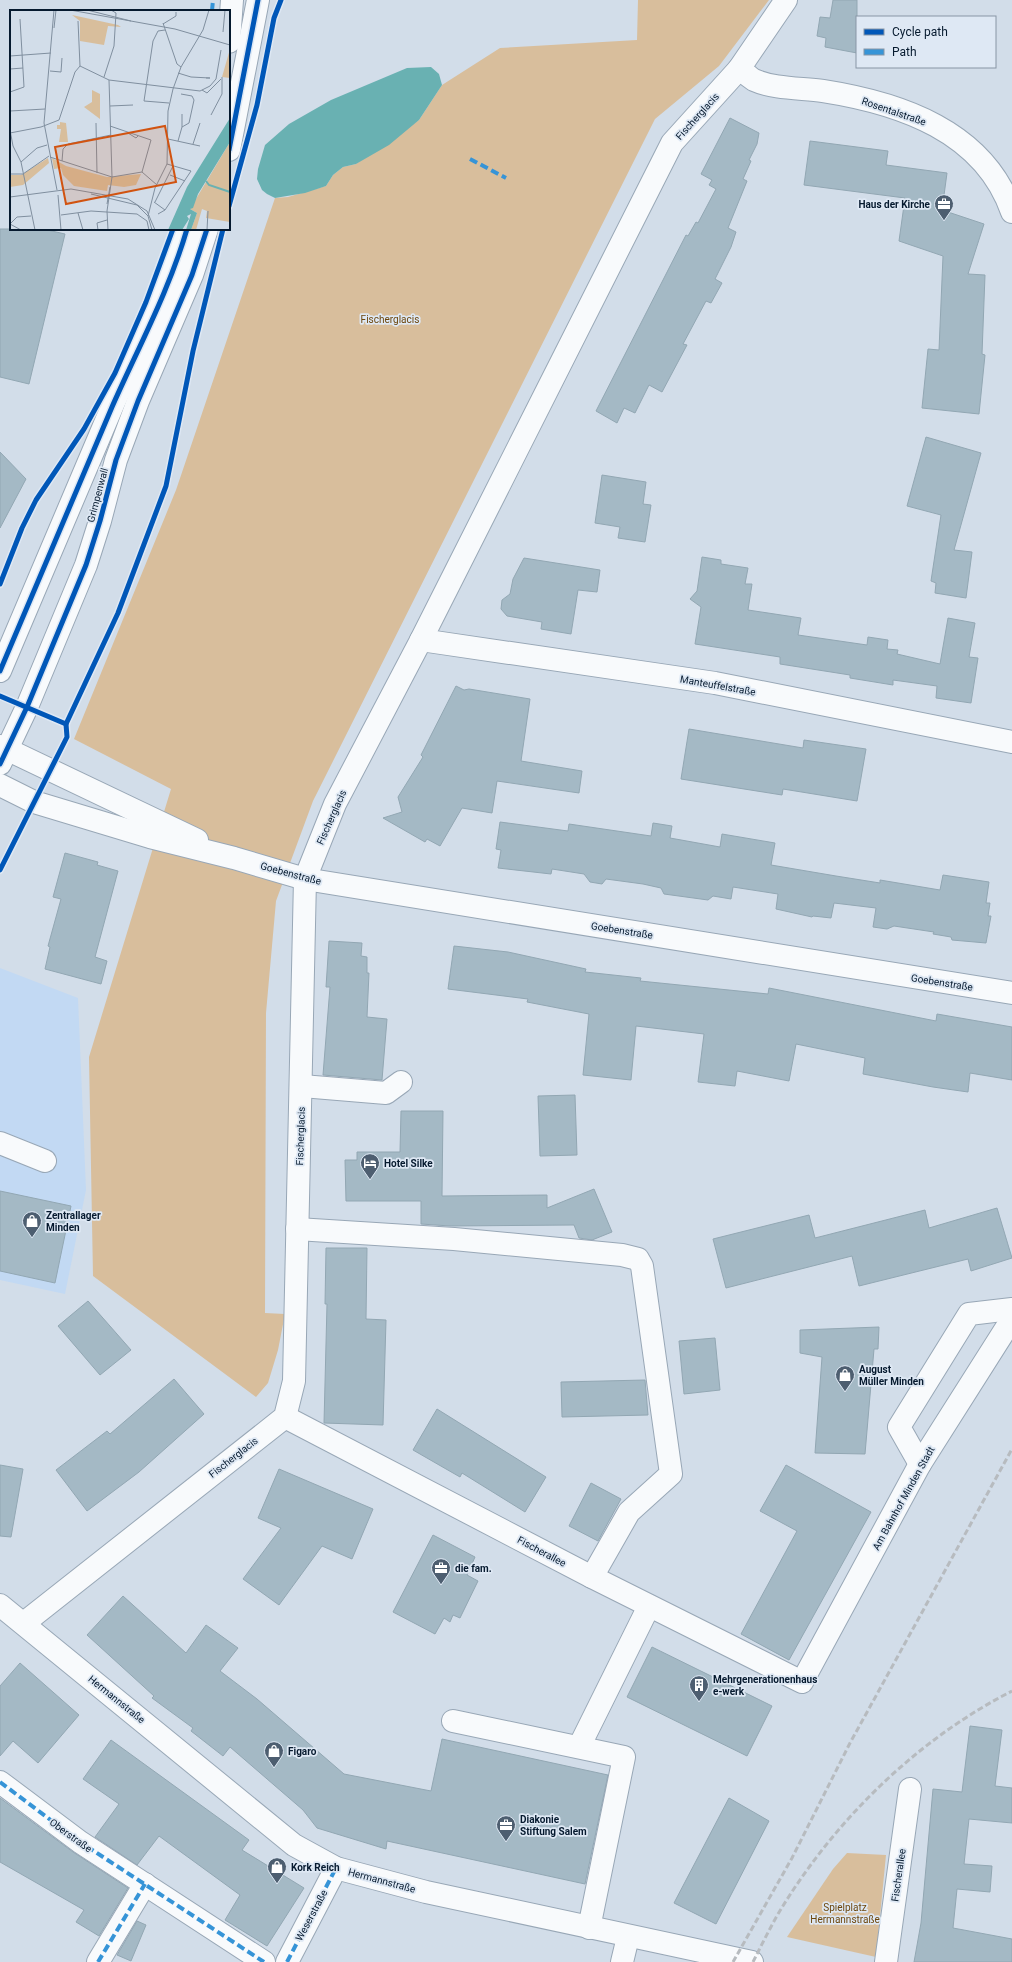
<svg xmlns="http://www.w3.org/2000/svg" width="1012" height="1962" font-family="Roboto,sans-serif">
<rect width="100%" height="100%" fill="#d2dde9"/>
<path fill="#c2d9f3" d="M0,968L78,998L86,1190L65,1294L0,1280Z"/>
<g fill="#d8be9c">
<path d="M638,0H769L719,66L655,119L313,801L276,901L266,1013L265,1313L285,1314L278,1350L268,1383L256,1397L93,1276L89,1057L171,789L74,739L176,490L275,198L288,197L326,186L333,175L343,167L356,164L419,120L442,85L500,48L637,40Z"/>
<path d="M847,1853L886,1855L876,1957L787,1937L833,1869Z"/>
</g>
<path fill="#69b1b2" d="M431,67L439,74L442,85L419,120L389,145L356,164L343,167L333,175L326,186L305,193L275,198L267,194L262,190L257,179L258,169L265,145L289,124L331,100L407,68Z"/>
<g fill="#a4b9c5" stroke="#92a7b3">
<path d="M833,0H857V53L825,47L826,38L817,36L820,17L830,18Z"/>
<path d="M730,118L759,133L757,144L749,160L751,161L743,179L747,181L728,228L736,232L731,247L715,279L722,283L711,303L706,301L683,344L687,345L662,392L649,385L635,413L624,408L617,423L596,411L686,235L688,236L696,222L698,223L716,189L709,185L712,180L701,174Z"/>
<path d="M810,141L888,151L886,165L947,173L942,210L984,224L968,274L985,275L982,354L985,355L979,414L922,408L928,349L939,350L943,256L899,241L905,198L804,185Z"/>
<path d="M0,229H43L65,234L29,384L0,377Z"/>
<path d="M926,437L981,453L954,550L972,552L966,598L935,593L936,583L931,581L941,515L907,506Z"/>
<path d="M0,452L26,479L0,528Z"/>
<path d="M602,475L646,482L643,504L651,505L645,542L618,538L620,527L595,523Z"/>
<path d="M702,557L721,560V564L748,568L745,584H752L748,610L801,618L798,635L867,645L868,637L888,640L887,649L898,650L897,654L940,664L948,618L975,623L969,657L978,658L971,703L936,698L937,686L893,680V685L850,678V675L780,664V657L695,644L701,607L690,599L697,591Z"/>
<path d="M524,558L600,570L597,592L578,590L571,634L541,629L542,622L507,616L501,609L502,600L510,594L513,579Z"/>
<path d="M456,686L464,690L469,689L530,699L521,761L582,771L579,793L497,781L492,813L462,808L440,846L427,839L425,842L383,818L402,812L398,797L423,757L421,755Z"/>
<path d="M689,729L803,748L804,740L866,749L857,801L783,789L782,795L681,779Z"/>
<path d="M500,822L568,831L569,824L651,836L653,823L672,826L670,838L720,847L722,834L775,843L771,865L836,876L880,883V880L940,890L943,875L989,882L986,903H990L988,916H991L986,943L952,940L951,937L933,934L934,932L894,926L887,929L873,927L876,908L834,903L831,918L813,916L812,917L776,909L778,894L733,887L731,899L713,896L708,900L664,894L661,888L643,884L606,879L602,884L590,882L584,874L552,869L551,874L498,868L501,850L496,849Z"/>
<path d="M65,853L98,862L97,865L118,871L95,957L107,961L101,984L45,969L50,947L48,946L61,899L53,897Z"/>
<path d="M329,941L362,943L361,956L367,957V973H369L367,1017L387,1019L382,1080L323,1075L330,987H326Z"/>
<path d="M454,946L508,952L586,969L585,972L641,978L640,981L768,994L769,988L936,1021L937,1014L1012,1027V1080L970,1073L968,1092L933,1087L863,1074L865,1058L796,1044L789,1081L737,1071L735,1086L698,1082L704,1034L636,1026L631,1080L583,1075L589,1014L527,1002L528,999L448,989Z"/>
<path d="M575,1095L577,1155L540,1156L538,1096Z"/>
<path d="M401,1111H443L442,1196L547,1195V1208L594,1189L612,1232L592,1240L579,1238L574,1225L450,1226L421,1224V1201H346L345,1160H357V1152H400Z"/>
<path d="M0,1191L71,1206L55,1283L0,1271Z"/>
<path d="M997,1208L1012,1258L971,1271L968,1259L859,1286L852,1256L726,1288L713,1239L809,1215L815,1238L925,1210L929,1228Z"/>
<path d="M326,1248H367L366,1319L386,1320L383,1425L324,1423L327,1304H325Z"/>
<path d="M88,1301L131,1350L100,1375L58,1326Z"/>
<path d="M879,1327L878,1349H874L865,1454L815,1453L822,1357L800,1353V1330Z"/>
<path d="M715,1338L720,1390L684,1394L679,1341Z"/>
<path d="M174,1379L204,1414L139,1472L87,1511L56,1470L107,1431L110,1434Z"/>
<path d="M645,1380L648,1415L562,1417L561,1382Z"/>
<path d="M437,1409L546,1477L525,1512L462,1473L460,1477L413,1450Z"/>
<path d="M0,1465L23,1469L11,1537L0,1536Z"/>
<path d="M786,1465L871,1512L789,1660L741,1634L797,1531L760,1511Z"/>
<path d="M279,1469L373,1509L352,1559L322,1546L279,1605L243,1579L281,1528L258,1518Z"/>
<path d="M591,1483L621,1499L598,1541L569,1526Z"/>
<path d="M433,1535L475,1557L467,1575L478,1581L460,1618L453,1615L450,1622L444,1618L435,1634L393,1612Z"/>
<path d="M123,1596L186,1653L206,1625L238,1648L220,1671L257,1699L344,1774L431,1791L442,1739L608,1775L585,1884L387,1841L386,1849L317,1828L303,1810L230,1747L223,1756L191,1731L193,1728L152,1698L154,1696L87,1635Z"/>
<path d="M652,1647L772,1706L747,1756L627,1697Z"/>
<path d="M20,1663L79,1715L38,1763L13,1741L0,1756V1686Z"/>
<path d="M970,1726L1002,1730L995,1786L1012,1788V1823L969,1819L964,1864L992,1866L990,1892L957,1889L953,1928L1012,1939V1962H914L921,1923L933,1789L962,1792Z"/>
<path d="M111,1740L249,1840L242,1850L304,1888L267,1946L225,1920L240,1895L159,1836L137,1865L95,1837L119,1804L83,1779Z"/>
<path d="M0,1798L73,1852L128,1888L99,1936L76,1922L84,1910L0,1862Z"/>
<path d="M729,1798L769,1821L716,1924L674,1903Z"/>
<path d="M137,1921L146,1925L131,1961L117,1955Z"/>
</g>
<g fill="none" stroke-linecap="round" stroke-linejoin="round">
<g stroke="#98a7b6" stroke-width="24">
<g id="minor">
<path d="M229,42L232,0"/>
<path d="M739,69C744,72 749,77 754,80C774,89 801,88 823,91C900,103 984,131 1012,212"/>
<path d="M229,150L258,0"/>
<path d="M421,640L715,683L1012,742"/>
<path d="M0,671C37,583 74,495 112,407C138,348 169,291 187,229"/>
<path d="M0,746L197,840"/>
<path d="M0,764L27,707L86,565L100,521L116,460L138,401L192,275L207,229"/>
<path d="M0,785L34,802L150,837L234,858L305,879L1012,993"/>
<path d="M302,1086L386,1093L401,1082"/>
<path d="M0,1143L45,1161"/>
<path d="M297,1229L454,1239L622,1255L638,1259L642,1266L671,1474L629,1512L592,1577"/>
<path d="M285,1417L592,1577L802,1682L920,1464L1012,1319"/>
<path d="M920,1464L899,1427L969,1314L1012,1309"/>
<path d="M0,1605L294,1845L336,1868L426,1892L752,1962"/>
<path d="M24,1623L285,1417L294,1381L305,879L335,804L421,640L672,143L739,69L786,0"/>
<path d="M453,1721L624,1757L589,1928"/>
<path d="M579,1747L649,1606"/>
<path d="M0,1782L80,1842L264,1962"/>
<path d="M98,1962L145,1884"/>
<path d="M287,1962L336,1868"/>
<path d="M622,1962L628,1937"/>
<path d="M886,1962L910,1789"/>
</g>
</g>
<use href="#minor" stroke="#f8fafc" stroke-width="22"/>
<g stroke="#b7bbbf" stroke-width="3" stroke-dasharray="6 3" stroke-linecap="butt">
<path d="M733,1962L792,1858L850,1743L1012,1449"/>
<path d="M753,1962C761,1946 769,1930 778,1914C833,1822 916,1740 1012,1691"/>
</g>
<g stroke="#3694d7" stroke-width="4" stroke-dasharray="8 4" stroke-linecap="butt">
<path d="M212,11L213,0"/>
<path d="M470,159L506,178"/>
<path d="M0,1782L80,1842L264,1962"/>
<path d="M98,1962L145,1884"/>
<path d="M287,1962L336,1868"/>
</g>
<g stroke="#dee8f4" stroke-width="8">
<g id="cycleway">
<path d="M229,150L258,0"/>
<path d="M229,206L257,105L274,18L281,0"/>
<path d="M0,584L22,528L36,500L84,429L115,373L146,302L173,229"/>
<path d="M0,671C37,583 74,495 112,407C138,348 169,291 187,229"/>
<path d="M0,696L66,724"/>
<path d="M0,764L27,707L86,565L100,521L116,460L138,401L192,275L207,229"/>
<path d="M0,870L67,737L66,724L118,613L166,486L193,351L223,229"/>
</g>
</g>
<use href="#cycleway" stroke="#0057b8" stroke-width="5"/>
</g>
<defs>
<g id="office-pin" transform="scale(1)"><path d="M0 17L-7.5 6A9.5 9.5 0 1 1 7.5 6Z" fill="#4d5e70" stroke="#dee8f4"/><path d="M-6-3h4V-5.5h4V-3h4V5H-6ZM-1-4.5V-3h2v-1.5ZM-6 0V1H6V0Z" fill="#fff"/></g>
<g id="hotel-pin" transform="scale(1)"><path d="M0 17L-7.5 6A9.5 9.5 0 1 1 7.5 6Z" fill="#4d5e70" stroke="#dee8f4"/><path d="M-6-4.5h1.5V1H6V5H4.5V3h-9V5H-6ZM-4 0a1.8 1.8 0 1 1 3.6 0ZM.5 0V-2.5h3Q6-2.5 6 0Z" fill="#fff"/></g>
<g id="shop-pin" transform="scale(1)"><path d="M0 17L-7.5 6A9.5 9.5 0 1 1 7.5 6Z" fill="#4d5e70" stroke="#dee8f4"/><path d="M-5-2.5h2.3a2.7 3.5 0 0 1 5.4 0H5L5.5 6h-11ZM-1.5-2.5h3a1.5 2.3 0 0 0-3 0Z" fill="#fff"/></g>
<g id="building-pin" transform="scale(1)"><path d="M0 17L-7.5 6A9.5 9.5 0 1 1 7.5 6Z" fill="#4d5e70" stroke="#dee8f4"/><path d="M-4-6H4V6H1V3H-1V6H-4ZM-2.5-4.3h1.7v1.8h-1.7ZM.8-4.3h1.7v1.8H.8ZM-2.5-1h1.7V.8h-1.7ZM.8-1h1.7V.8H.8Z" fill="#fff"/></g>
</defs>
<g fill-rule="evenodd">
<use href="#office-pin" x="944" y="204"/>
<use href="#hotel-pin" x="370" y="1163"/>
<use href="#shop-pin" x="32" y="1221"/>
<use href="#shop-pin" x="845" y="1375"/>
<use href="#office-pin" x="441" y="1568"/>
<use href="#building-pin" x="699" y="1685"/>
<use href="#shop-pin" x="274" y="1751"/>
<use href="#office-pin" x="506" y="1825"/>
<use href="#shop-pin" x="277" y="1867"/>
</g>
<g text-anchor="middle" stroke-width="3.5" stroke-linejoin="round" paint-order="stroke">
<g font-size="10" fill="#061a2f" stroke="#dee8f4">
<text transform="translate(894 111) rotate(19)" y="4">Rosentalstraße</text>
<text transform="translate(697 116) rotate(-48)" y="4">Fischerglacis</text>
<text transform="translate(97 495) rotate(-75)" y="4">Grimpenwall</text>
<text transform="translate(718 685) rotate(10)" y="4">Manteuffelstraße</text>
<text transform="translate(331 817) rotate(-66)" y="4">Fischerglacis</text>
<text transform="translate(291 873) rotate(15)" y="4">Goebenstraße</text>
<text transform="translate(622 930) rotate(9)" y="4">Goebenstraße</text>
<text transform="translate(942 982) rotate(9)" y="4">Goebenstraße</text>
<text transform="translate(300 1136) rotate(-88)" y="4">Fischerglacis</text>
<text transform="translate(233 1457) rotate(-38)" y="4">Fischerglacis</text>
<text transform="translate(903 1498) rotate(-61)" y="4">Am Bahnhof Minden Stadt</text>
<text transform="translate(542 1551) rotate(28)" y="4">Fischerallee</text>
<text transform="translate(117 1699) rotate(39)" y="4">Hermannstraße</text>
<text transform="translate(71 1835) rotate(36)" y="4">Oberstraße</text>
<text transform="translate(898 1875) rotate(-82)" y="4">Fischerallee</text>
<text transform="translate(382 1880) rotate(15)" y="4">Hermannstraße</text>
<text transform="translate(311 1915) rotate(-62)" y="4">Weserstraße</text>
</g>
<g font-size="10" font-weight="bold" fill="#061a2f" stroke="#dee8f4" text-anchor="start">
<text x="930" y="208" text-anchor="end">Haus der Kirche</text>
<text x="384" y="1167">Hotel Silke</text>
<text x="46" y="1219">Zentrallager<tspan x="46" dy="12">Minden</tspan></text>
<text x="859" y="1373">August<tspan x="859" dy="12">Müller Minden</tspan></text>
<text x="455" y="1572">die fam.</text>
<text x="713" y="1683">Mehrgenerationenhaus<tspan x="713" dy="12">e-werk</tspan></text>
<text x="288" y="1755">Figaro</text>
<text x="520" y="1823">Diakonie<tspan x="520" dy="12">Stiftung Salem</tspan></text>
<text x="291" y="1871">Kork Reich</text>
</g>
<g font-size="10" fill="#6c460c" stroke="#dee8f4">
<text x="390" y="323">Fischerglacis</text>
<text x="845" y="1911">Spielplatz<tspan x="845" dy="12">Hermannstraße</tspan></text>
</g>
</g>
<g transform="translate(10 10)">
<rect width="220" height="220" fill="#d2dde9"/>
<path d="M62,5L108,15L111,17L98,16L94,35L70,31V11ZM220,39V68L212,67ZM82,80L90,84V109L74,97L82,92ZM50,112L56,113L58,132H49L51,119H47V115H50ZM220,132V212L196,208L197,201L192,199L186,220H181L187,203L180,199ZM38,148L39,153L13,175L0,177V165H11ZM42,148L56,156L97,167L131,164L126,175L114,177L98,175L97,181L64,176L53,165L51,158L44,159Z" fill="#d8be9c"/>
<path d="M220,108V132L188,184L183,198L180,199L187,203L181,220H176L181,204L177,206L179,209L172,220H158L177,177Z" fill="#69b1b2"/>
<path fill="none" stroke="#69b1b2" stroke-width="2" d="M196,171L199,175L220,182"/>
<path fill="none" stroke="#808f9f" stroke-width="1" d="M44,0L34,113L47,180M60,0L165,19L220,35M77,0L121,11M68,11L70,56M153,13L167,54L171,57M153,14L166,6V2M44,18L46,0M155,20L148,21L143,31L134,91L159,93M213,22L215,0M0,46L41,43M70,56L99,70L190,81L200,76L206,69L211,40M0,59L13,58M40,61L51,62L52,48M168,63L181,67L200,68H196M94,67L104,36L106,3L101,0M192,80L197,83L211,69M0,82L14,77L10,9M100,96L123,95M0,101L35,99M172,104V117M201,105L212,84V67M86,113L87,163M100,116L141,130L132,162M0,120L3,136L11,152L25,220M0,123L31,117L49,110L65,62L70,56M118,123L126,128L128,126M158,129L190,136M168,131L172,117L179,113L184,90L182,86L171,84M183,134L190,113M40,147L102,167L132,162L147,175M52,151L53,139L58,134L101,125M11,152L27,138L37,135M0,164H13L39,146M160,165L175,171M81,184L127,195L138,206L142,220M48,185L51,220M0,187L61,179L118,189L137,201L145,220M144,192L155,200M145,192L163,156M97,194L100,177M97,201L102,167L99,70M97,201L98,220M68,203L73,220M148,204L155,200L181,161L157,154M51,205L81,201L127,204L137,211L139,220M138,206L145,178L157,154L158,101L163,79L171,57L193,20L199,0M0,214L7,207L21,206M0,214L11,220M88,220L87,213L97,210M197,220L198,201"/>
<path fill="#d15310" fill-opacity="0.15" stroke="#d15310" stroke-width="2" d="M155,116L166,172L56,194L45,137Z"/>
<rect width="220" height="220" fill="none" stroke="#061a2f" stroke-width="2"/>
</g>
<rect x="856" y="16" width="140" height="52" fill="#dee8f4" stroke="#8896a5"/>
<rect x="864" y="29" width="20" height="6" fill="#0057b8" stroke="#8896a5"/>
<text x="892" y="36" font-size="12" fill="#061a2f">Cycle path</text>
<rect x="864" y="49" width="20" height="6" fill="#3694d7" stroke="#8896a5"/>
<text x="892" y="56" font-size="12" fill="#061a2f">Path</text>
</svg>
